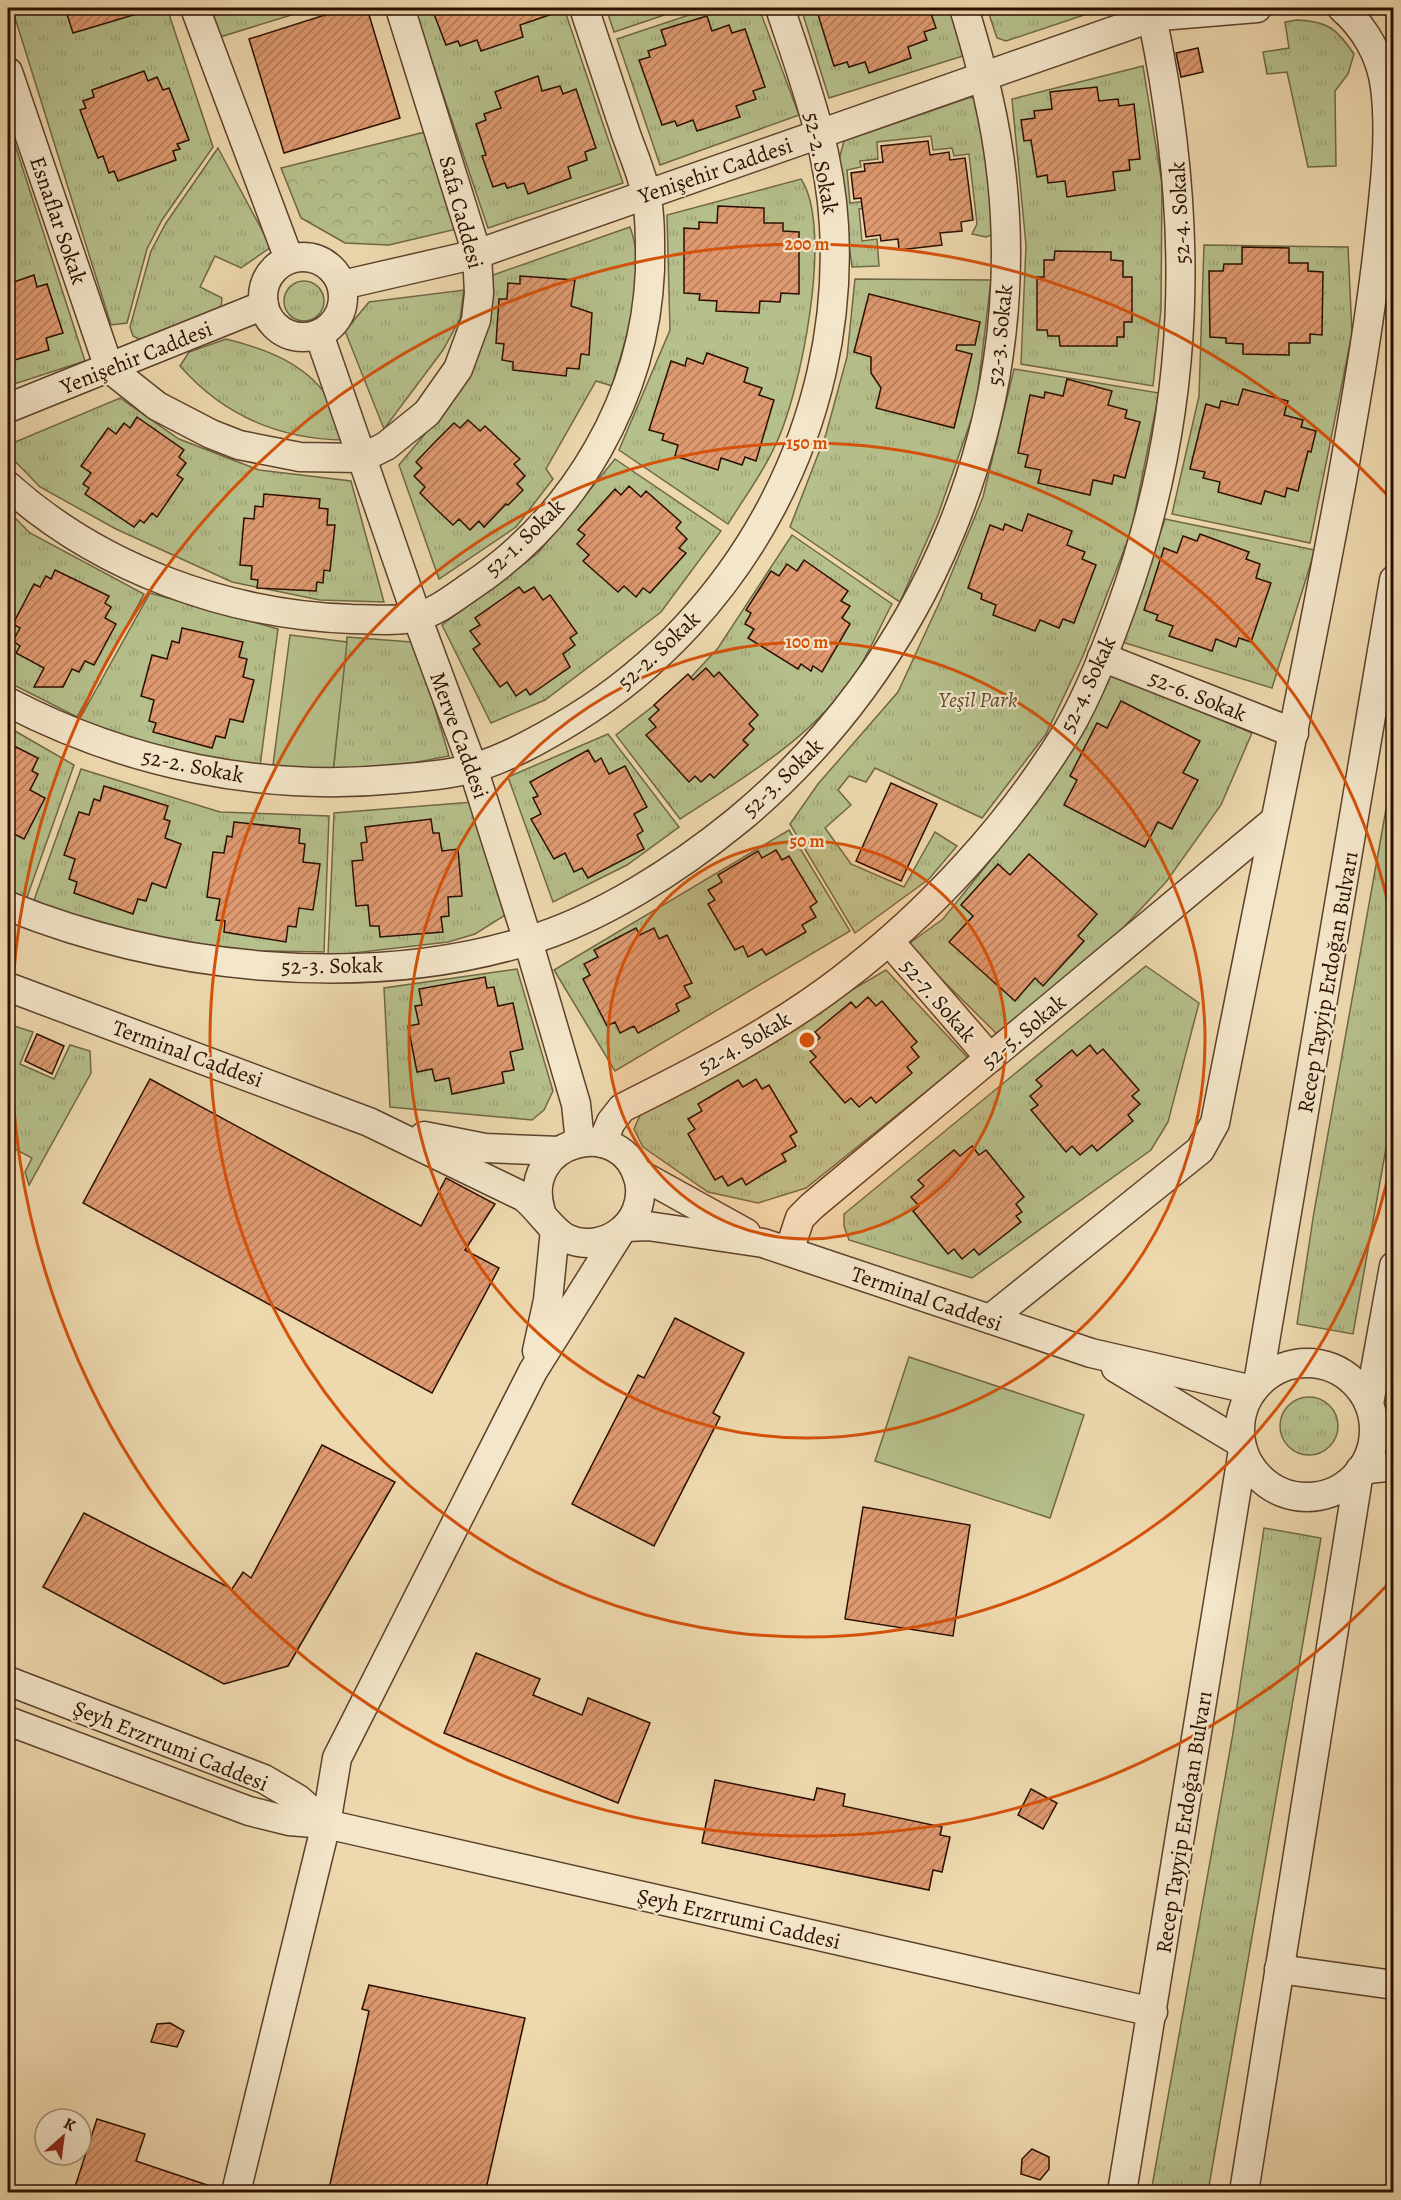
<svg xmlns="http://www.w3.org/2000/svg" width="1401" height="2200" font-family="Alegreya,serif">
<defs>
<pattern id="grass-tufts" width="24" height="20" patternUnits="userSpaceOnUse" patternTransform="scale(1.5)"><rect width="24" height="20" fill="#b6c08c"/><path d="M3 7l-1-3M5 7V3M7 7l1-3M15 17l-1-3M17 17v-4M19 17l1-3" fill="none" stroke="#9da477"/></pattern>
<pattern id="forest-crowns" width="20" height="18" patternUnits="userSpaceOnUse" patternTransform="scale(1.5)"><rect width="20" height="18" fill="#b6c08c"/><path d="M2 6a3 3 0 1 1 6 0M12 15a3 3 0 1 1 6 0" fill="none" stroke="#9da477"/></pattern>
<pattern id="building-hatch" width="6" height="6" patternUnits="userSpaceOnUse" patternTransform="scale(1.5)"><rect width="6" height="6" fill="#df9a71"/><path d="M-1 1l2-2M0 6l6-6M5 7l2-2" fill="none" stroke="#b57c5a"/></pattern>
</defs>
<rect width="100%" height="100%" fill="#eed9ae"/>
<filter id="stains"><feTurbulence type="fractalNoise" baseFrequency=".00333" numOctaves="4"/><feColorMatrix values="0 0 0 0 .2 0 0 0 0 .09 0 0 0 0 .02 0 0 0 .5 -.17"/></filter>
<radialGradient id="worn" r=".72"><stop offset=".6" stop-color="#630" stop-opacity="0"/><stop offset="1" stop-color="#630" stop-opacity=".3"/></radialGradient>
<g fill="url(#grass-tufts)" stroke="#706746" stroke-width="1.5">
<path d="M12,8H167L213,147L162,220L147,249L127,323L111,325Z"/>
<path d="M211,8H314L220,37Z"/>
<path d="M414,8H564L623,183L488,228Z"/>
<path d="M606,8H685L614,32Z"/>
<path d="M710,8H759L799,115L660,165L617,39Z"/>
<path d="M801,8H951L966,55L829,98Z"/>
<path d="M987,8H1105L1006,41L997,38Z"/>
<path d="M1297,20C1328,21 1337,29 1354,54L1348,74L1335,91L1336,166L1308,167L1287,72L1267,74L1263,52L1289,48L1285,22Z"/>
<path d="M1143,66L1162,184L1161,309L1153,386L1021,364L1026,245L1012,99Z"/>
<path d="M971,97L984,105L1000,232L986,237L972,234L977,224L969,154L954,156L952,148L933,150L931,136L877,142L878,159L860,161L861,167L847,170L850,203L878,200L879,207L859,209L862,241L877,239L879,266L852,267L838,163L844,141Z"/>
<path d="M8,123L85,361L8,386Z"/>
<path d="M218,148L271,247L241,268L215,256L200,287L222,298L220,319L139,339L133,336L130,327L151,251L166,223Z"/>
<path d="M801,179C834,228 801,393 775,446C763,473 744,498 728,524L619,450L670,330L667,215Z"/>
<path d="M630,227C649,279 626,335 612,386L596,381L546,469L553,479L516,527L439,579L399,465L445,410L479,347L493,275Z"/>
<path d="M1204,245L1348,247L1352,334L1310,543L1172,514L1199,396Z"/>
<path d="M855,279L991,280L976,406L938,515L900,602L790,527L826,434L847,357Z"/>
<circle cx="304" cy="301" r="20"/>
<path d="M464,290L460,319L443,350L384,429L345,331L369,302Z"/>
<path d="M226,339C267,349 310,365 332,404C338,414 340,429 344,440C278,439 224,416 180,366L189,352Z"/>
<path d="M1014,369L1159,393L1131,532L1083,656L1046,734L982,818L875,768L866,782L849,776L838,790L851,805L825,828L851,864L904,887L935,832L957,846L929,879L855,933L790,824L818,784L898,692L941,599L983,497Z"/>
<path d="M120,398L179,439L259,470L351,481L384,602L320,600L232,582L116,529L40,487L8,454V445Z"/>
<path d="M615,459L721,531L661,612L545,700L491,723L442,625L538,553Z"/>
<path d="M8,511L30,533L144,594L77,717L8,682Z"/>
<path d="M1165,519L1315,550L1272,688L1122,642Z"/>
<path d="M792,535L892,604C878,630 866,661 848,685C804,743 740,780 680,819L616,735L692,676L718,648Z"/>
<path d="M150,593L278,629L260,766L199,761L78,722Z"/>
<path d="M347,637L411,642L422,665L449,756L370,771L333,772Z"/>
<path d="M1108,672L1252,733L1221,805L1166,882L1108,944L1000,1037L907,945L943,919L1019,825L1077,741Z"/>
<path d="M8,727L74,765L26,900L8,890Z"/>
<path d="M608,734L679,827L627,865L553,902L508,777Z"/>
<path d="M81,769L220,812L329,816L324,952L201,950L33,903Z"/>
<path d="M1393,770V1109L1353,1334L1297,1324L1314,1212Z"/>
<path d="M473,802L507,914L475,934L448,942L328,956L334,813Z"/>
<path d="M789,830L850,931L615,1071L554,970Z"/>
<path d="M1146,966L1199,1003L1168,1122L1151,1150L972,1278L849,1240L844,1226V1214Z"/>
<path d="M517,969L553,1091L544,1110L532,1120L390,1107L384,988Z"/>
<path d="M886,970L968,1058L806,1188L758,1203L708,1192L643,1147L634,1129L641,1113Z"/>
<path d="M8,1024L33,1032L20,1064L54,1079L70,1045L90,1051L91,1073L29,1185L25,1172L32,1158L13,1148L8,1158Z"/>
<circle cx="1309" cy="1426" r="29"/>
<path d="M1264,1528L1321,1538L1208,2192H1151L1233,1733Z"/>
</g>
<path fill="url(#forest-crowns)" stroke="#706746" stroke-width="1.5" d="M433,130L461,228L389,245L345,243L301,218L281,168Z"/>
<g fill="#b6c08c" stroke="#706746" stroke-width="1.5">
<path d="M290,635L347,642L333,772L273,765Z"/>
<path d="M909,1357L1084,1415L1050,1518L875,1461Z"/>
</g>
<g fill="url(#building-hatch)" stroke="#2b0e00" stroke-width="1.5">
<path d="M65,8H139L140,13L73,33Z"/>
<path d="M347,8H367L400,118L284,153L249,39Z"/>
<path d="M452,8H560L561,11L520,25L523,37L481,51L477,40L460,46L458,41L446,45L434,14Z"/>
<path d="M816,8H929L936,28L924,32L927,40L908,47L911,58L869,73L865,62L849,67L847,62L834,66Z"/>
<path d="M707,16L712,31L729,25L732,33L745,29L765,87L753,91L756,99L736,106L740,117L697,131L693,120L677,126L675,121L662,125L639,60L650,57L648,51L666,45L661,30Z"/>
<path d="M1198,48L1203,72L1181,77L1176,53Z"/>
<path d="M144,71L148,81L157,77L163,90L169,88L189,140L177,144L180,149L173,151L176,160L118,181L114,171L109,173L103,156L98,158L80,110L86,108L83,101L94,97L92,90Z"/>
<path d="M538,76L542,91L560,86L563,94L576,89L596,148L585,152L587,160L568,167L571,178L528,194L524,183L507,188L505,183L493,187L482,156L486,155L476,124L486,120L484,114L501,108L495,92Z"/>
<path d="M1097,87L1099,101L1118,99L1119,106L1134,104L1140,159L1129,160L1130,170L1113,172L1115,190L1067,197L1065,181L1048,183L1047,175L1037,177L1031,140L1024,141L1021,120L1035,118L1034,111L1052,109L1050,92Z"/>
<path d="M928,141L930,155L949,152L950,160L965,158L973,220L961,222L962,231L940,233L942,245L899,250L898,239L881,241L880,235L866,237L861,198L854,199L851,173L865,171L864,164L883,162L881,146Z"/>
<path d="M718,206L764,208V223H783V231L799,232V294L781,293L780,302L760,301L759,313L716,311L717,301L699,300L700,294L684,293V228L699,229V222L717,223Z"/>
<path d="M1242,247L1289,248V263H1308V271L1323,272L1322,335L1310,334V343H1289V355L1243,354V344L1226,343V338L1210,337L1209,271H1223L1224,264H1242Z"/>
<path d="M1055,251L1111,252V260L1123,261V277H1132V322H1124V337H1117V346H1060L1059,336H1048L1047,330H1037V277H1044V260H1054Z"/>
<path d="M34,275L37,287L47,284L63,333L46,338L49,350L8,362V284Z"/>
<path d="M520,276L575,280L571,306L592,313L589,355L581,354L579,369L567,368L566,376L513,370V362L502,360L504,344L496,343L499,299H507L508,283L520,284Z"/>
<path d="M869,294L980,322L975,345H957L956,350L972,354L954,428L876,408L881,388L871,373V357L854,352Z"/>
<path d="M707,353L748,368L744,382L762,388L759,395L774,400L756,461L745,457L742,465L721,458L718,470L675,456L678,445L662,440L664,434L649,430L671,361L685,366L687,358L703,364Z"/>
<path d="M1067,379L1112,391L1108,405L1127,410L1125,418L1140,422L1125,478L1114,475L1112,484L1093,480L1090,495L1038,483L1041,470L1025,467L1028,455L1018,453L1030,395L1044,398L1045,392L1063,396Z"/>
<path d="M1243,389L1288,401L1284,415L1303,420L1301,427L1316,431L1311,452L1308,451L1298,491L1287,488L1285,497L1265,491L1261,504L1218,492L1220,482L1203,478L1205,472L1190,469L1206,404L1219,408L1221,401L1238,405Z"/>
<path d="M137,417L184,450L179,457L186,463L177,475L183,479L157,517L152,513L144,523L140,520L134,527L85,494L89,488L83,484L91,473L81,466L108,428L116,434L124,423L130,428Z"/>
<path d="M468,420L480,431L485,426L520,459L514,464L525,476L517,484L523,490L508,505L506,504L484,527L479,521L470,530L459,519L453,525L436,509L420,493L425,487L414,476L422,468L416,462L434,443L454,423L460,428Z"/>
<path d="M629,486L641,497L646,491L681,522L676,528L687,539L679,548L686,553L650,593L643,588L636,597L624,586L618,592L583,561L589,555L577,544L585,535L578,530L615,489L621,495Z"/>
<path d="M264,494L320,499L319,508L328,509L327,525H335L330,571L324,570L323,583L317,582L316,591L257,588L258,580L251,579L252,566L240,565L244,518L254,519L255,506L263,507Z"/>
<path d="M1028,514L1072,531L1067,545L1085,552L1082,559L1096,565L1074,623L1063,619L1059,628L1040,620L1035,631L993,615L996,605L981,599L982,594L968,588L990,525L1003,530L1005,524L1022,531Z"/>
<path d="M1200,534L1249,552L1246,559L1260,564L1256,578L1271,583L1251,642L1239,638L1236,647L1216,639L1212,651L1169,636L1173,626L1156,620L1158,615L1144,610L1164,548L1177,553L1183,536L1197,541Z"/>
<path d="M804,560L848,591L841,601L850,606L842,618L850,624L822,672L813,666L811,671L801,664L798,669L748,638L754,629L745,624L751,613L746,610L771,571L779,576L787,564L797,571Z"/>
<path d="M55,570L109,596L105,603L111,607L105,618L116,624L94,665L85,661L79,672L72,669L63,687H34L44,668L16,653L20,646L13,641L20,628L13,624L34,584L40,587L46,576L51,579Z"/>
<path d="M519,587L524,593L534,587L543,600L550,595L577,633L570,638L575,645L563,654L570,667L530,695L526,689L516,696L507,682L500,687L473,649L480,644L470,631L480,625L475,618Z"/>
<path d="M182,628L243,642L239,657L247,659L243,677L254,680L243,722L230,719L225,738L216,736L212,748L153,732L156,723L149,721L154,700L141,696L152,655L167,659L172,641L179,643Z"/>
<path d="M706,668L714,677L719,672L758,715L749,724L754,729L743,740L748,745L714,778L710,774L701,782L695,776L689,782L646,735L656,727L649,719L659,710L654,705L688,674L693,680Z"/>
<path d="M1121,701L1200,741L1183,773L1198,780L1172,829L1158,822L1145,847L1064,805L1077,780L1070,776L1097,723L1107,728Z"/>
<path d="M14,746L38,758L32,771L38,774L30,790L45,798L24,839L8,831V759Z"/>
<path d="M588,750L595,762L601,758L609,774L625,766L647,807L634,814L643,831L637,835L644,849L588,878L582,868L574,872L565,853L554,859L531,819L541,814L533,798L538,796L530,782Z"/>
<path d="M891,783L937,804L901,881L856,861Z"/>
<path d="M104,786L168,806L164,819L170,821L165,838L181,844L166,888L152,883L146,901L138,899L133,914L74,893L77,882L69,879L75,859L64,855L79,812L89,815L94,799L100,801Z"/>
<path d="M431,819L433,833H439L442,851L458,849L462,896L448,897L449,916L441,917L443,932L380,937L379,926H370L368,905L356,906L352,861L363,860L361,843L367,842L365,827Z"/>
<path d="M234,822L300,829L299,843L305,844L303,862L320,864L313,910L299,908L296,927L288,926L286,942L224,932L225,921L216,920L220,899L207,897L213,852L224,853L227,836L232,837Z"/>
<path d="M776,850L782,860L789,856L817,902L810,907L816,917L802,925L806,932L766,955L762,949L748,957L743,946L735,950L708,904L715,900L708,890L722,882L718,875L758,851L762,858Z"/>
<path d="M1029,854L1097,914L1078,936L1084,941L1043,986L1035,978L1015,1001L949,942L973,916L961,905L998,864L1010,875Z"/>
<path d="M636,928L640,935L654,928L659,939L667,935L692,983L684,986L690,997L676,1004L679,1011L638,1033L634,1026L620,1033L615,1022L607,1026L583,979L590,975L584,964L598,957L594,950Z"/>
<path d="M485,977L487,988L494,987L498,1006L513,1003L523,1049L510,1052L514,1070L502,1072L504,1083L452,1094L449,1078L435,1081L432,1069L417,1072L408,1026L419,1024L415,1006L422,1005L419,989Z"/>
<path d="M868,997L876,1006L882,1001L917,1042L911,1047L919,1057L907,1067L912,1073L876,1103L871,1097L859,1107L851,1098L845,1103L810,1062L816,1057L808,1048L820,1038L815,1032L851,1002L856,1008Z"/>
<path d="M37,1034L64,1046L52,1074L25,1061Z"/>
<path d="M1090,1045L1097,1054L1103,1049L1139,1090L1132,1096L1140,1104L1128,1115L1133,1121L1097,1151L1092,1145L1080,1155L1072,1146L1066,1152L1031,1110L1038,1105L1030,1096L1042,1086L1036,1080L1072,1050L1077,1056Z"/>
<path d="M150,1079L421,1226L446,1178L495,1204L465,1250L499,1268L432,1393L83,1203Z"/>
<path d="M756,1079L762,1089L769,1085L797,1132L790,1136L796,1146L782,1154L786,1161L765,1173L746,1185L742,1178L728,1186L722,1176L715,1180L688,1134L695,1129L688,1119L702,1111L698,1104L738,1080L743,1087Z"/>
<path d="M972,1146L979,1155L986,1150L1024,1197L1016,1204L1022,1212L1016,1216L1021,1222L979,1255L974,1249L962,1259L954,1249L948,1254L913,1211L919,1206L911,1197L924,1186L918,1180L954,1150L960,1156Z"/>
<path d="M675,1318L744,1353L713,1413L720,1417L654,1546L572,1504L638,1375L644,1378Z"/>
<path d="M322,1445L395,1482L288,1666L224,1684L43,1587L84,1513L232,1589L243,1572L251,1578Z"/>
<path d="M863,1507L970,1525L953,1636L845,1619Z"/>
<path d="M476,1653L540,1679L533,1695L582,1715L588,1698L650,1723L618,1803L444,1733Z"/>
<path d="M715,1780L814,1800L817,1788L845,1794L843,1806L942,1827L940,1835L950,1837L942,1872L933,1870L929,1890L702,1843Z"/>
<path d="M1031,1789L1057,1803L1043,1829L1018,1815Z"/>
<path d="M369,1985L525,2018L485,2193H328L369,2011L362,2009Z"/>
<path d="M170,2023L184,2031L177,2047L151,2042L157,2024Z"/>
<path d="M97,2119L145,2134L136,2161L219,2189L218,2193H73Z"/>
<path d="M1032,2149L1049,2157V2169L1040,2180L1021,2174L1022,2159Z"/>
</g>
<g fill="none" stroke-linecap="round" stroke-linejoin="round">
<g stroke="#5c412c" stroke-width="31">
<g id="minor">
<path d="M195,8L289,259"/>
<path d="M1160,16L1257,8"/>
<path d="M8,72L109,368L157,406L211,434L239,445L300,457L362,458L386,446L427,413L458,369L476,320L479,293L477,254L400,8"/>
<circle cx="303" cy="297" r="40"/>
<path d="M342,285L477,254L1179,8"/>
<path d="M319,334L417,617L473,768L528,941L576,1104L580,1142"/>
<path d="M8,408L264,305"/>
<path d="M8,486C101,569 228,615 352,619C372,619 397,622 416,617C435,613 455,597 471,586C576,516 645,396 650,270C650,245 651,218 646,194C642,174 633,154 626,134C612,92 598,50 584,8"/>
<path d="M1102,657L1294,733"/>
<path d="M8,702C127,764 261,792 396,779C421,777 448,775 473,768C508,758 543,738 574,719C742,615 845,424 834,226C830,149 804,80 780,8"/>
<path d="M8,906C165,969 362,991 527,941C601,919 678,869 737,821C925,666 1028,422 1002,179C996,120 981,64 964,8"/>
<path d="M889,941L990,1058"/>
<path d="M8,987L369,1122L524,1197C539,1209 552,1231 566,1238C603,1256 648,1223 639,1181C624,1114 518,1139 541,1212"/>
<path d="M424,1136L485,1148L559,1151"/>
<path d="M602,1143L611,1122L622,1108C698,1070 773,1032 841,980C930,912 1009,826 1068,730C1090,692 1106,649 1121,608C1193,410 1195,221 1152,17"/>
<path d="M636,1172L746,1233"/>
<path d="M626,1227L648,1226L763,1243L1091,1353L1253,1390"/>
<path d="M789,1251L800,1218L812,1206L1273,822"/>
<path d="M990,1319L1200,1150L1215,1123C1257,908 1302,695 1342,480C1357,395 1371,315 1380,230C1385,184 1391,133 1385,87C1381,56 1365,28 1342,8"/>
<path d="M537,1351L548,1300L555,1230"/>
<circle cx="1307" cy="1430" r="67"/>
<path d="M1116,1368L1241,1443"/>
<path d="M1258,1383L1394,580"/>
<path d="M1369,1404L1394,1266"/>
<path d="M1360,1470L1394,1466"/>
<path d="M8,1681L264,1779L298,1799L326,1824"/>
<path d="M8,1721L249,1811L289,1821L326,1824L1153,2012"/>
<path d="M1279,1969L1394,1985"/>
<path d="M236,2192L326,1824L337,1758L533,1371L619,1234"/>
<path d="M1122,2192L1243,1450"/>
<path d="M1244,2192L1359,1472"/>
</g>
</g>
<use href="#minor" stroke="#f4e6ca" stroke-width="28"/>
</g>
<circle cx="807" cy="1040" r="199" fill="#d5520b" fill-opacity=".12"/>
<g fill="none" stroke="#d5520b" stroke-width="3">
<circle cx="807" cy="1040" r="199"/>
<circle cx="807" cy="1040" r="398"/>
<path d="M1393 1154A597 597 0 1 1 1393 926"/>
<path d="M1389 1583A796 796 0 1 1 1389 497"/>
</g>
<g text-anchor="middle" stroke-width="4.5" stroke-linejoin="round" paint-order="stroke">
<g font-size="22" fill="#2b0e00" stroke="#f4e6ca">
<text transform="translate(822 163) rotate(79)" y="8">52-2. Sokak</text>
<text transform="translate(715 170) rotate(-19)" y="8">Yenişehir Caddesi</text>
<text transform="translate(462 212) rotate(75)" y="8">Safa Caddesi</text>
<text transform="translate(1179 213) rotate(-93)" y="8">52-4. Sokak</text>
<text transform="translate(59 220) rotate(71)" y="8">Esnaflar Sokak</text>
<text transform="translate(999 335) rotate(-84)" y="8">52-3. Sokak</text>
<text transform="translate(136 357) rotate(-22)" y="8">Yenişehir Caddesi</text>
<text transform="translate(524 537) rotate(-44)" y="8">52-1. Sokak</text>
<text transform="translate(658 650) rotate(-43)" y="8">52-2. Sokak</text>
<text transform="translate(1087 684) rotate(-65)" y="8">52-4. Sokak</text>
<text transform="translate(1198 695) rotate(22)" y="8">52-6. Sokak</text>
<text transform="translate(460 735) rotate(70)" y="8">Merve Caddesi</text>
<text transform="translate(193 765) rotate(11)" y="8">52-2. Sokak</text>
<text transform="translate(782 777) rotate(-44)" y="8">52-3. Sokak</text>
<text transform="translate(332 965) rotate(-1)" y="8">52-3. Sokak</text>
<text transform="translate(1327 982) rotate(-80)" y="8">Recep Tayyip Erdoğan Bulvarı</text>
<text transform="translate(939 1000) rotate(49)" y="8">52-7. Sokak</text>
<text transform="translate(1023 1031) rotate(-40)" y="8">52-5. Sokak</text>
<text transform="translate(744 1042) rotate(-30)" y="8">52-4. Sokak</text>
<text transform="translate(188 1053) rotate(20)" y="8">Terminal Caddesi</text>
<text transform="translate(927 1298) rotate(19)" y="8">Terminal Caddesi</text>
<text transform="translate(171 1745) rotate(22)" y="8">Şeyh Erzrrumi Caddesi</text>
<text transform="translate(1183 1822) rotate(-81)" y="8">Recep Tayyip Erdoğan Bulvarı</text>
<text transform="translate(739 1918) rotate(13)" y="8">Şeyh Erzrrumi Caddesi</text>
</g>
<g font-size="22" font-style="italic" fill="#5c4c31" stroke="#f4e6ca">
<text x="978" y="707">Yeşil Park</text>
</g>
</g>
<circle cx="807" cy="1040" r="9" fill="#d5520b" stroke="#f4e6ca" stroke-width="3"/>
<g font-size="18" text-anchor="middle" font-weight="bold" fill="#d5520b" stroke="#f4e6ca" stroke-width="4.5" stroke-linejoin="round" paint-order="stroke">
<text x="807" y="250">200 m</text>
<text x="807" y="449">150 m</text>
<text x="807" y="648">100 m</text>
<text x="807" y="847">50 m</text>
</g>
<rect width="1401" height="2200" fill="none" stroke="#eed9ae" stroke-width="30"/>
<rect x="9" y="9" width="1383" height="2182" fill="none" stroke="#2b0e00" stroke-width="3"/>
<rect x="15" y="15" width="1371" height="2170" fill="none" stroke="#2b0e00" stroke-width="1.5"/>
<g transform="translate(63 2137) rotate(28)"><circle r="28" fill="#f4e6ca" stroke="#a49079" stroke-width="1.5"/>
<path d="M0-4.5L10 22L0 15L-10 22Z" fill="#8f2418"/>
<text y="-9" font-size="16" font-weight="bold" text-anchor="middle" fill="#2b0e00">K</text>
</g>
<rect width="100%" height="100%" filter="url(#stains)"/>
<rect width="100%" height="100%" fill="url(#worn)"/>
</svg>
